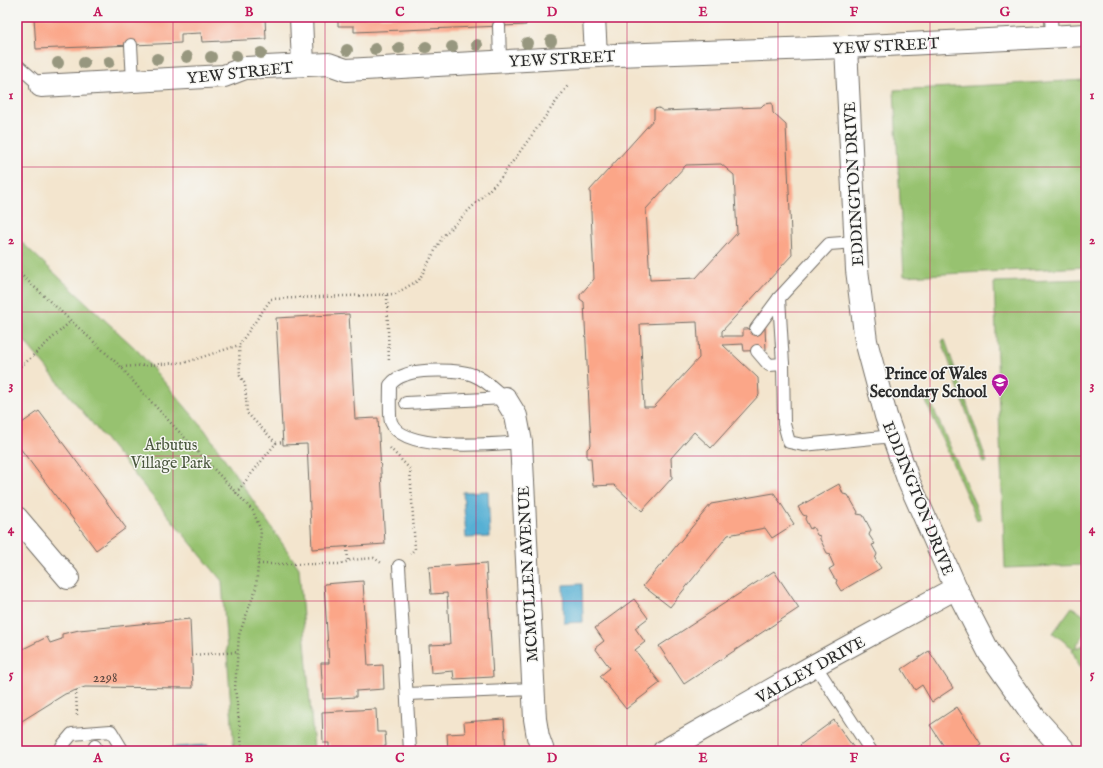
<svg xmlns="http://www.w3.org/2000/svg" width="1103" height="768" font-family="'IM FELL English',serif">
<rect width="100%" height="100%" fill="#f6f6f2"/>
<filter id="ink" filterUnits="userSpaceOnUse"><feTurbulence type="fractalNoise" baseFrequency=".025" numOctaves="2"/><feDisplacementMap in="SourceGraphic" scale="8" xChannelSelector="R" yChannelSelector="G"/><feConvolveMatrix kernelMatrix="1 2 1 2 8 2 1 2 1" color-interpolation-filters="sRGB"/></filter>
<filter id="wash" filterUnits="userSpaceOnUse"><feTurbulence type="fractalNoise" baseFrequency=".012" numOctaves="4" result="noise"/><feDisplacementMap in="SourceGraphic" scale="16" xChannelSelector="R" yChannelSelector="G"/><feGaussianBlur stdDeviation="0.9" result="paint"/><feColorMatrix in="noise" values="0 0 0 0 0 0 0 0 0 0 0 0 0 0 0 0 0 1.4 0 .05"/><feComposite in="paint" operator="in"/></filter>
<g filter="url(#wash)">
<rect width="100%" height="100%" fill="#f3e5ce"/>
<g fill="#97c26f" stroke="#61764d">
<path d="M1086,80V267L904,276L894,90Z"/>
<path d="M17,238L137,350L205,430L299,568L314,751H234L222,581L17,332Z"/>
<path d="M1086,279V565L1005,568L994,282Z"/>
<path d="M945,340L987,462L984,463L942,341Z"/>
<path d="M928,396L981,518L977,520L925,399Z"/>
<path d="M1072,607L1086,617V632L1074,649L1053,633Z"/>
<path d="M1086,644V673L1083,674L1072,650Z"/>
</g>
<g fill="#57b0d4" stroke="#416e80">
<path d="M488,491L490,537L466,538L463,492Z"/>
<path d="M582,584L583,622L564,623L563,585Z"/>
<path d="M208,745V751H163V748Z"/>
</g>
<g id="blocks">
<g fill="#fba688" fill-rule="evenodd">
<path d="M34,17H265L266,39L202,42L201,33L181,34V43L36,49Z"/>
<path d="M338,17H526V25L354,32V26H338Z"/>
<path d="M772,103L773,113L786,125L792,255L722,331V336H743V329L765,328L766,350L744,351L743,344L723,345L758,378L759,395L711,448L694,432L671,458L672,478L642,511L614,485L593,486L591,458H587V449L591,445L584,302L580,299V295L594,279L590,190L654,119V109L659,108L663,111L761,107L764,104ZM721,164L734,175L737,233L696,278L650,280L646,209L686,165ZM697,322L699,358L654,407H644L640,324Z"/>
<path d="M349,314L355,419L378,418L385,544L312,549L307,444L283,445L276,318Z"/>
<path d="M39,411L126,528L96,550L17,444V416L22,423Z"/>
<path d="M839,484L843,494L848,495L858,512L857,514L863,515L871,530L869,535L875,544L872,545L877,554L875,559L881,568L841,591L836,583L837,580L834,578L829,569L834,566L830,557L831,554L827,553L820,539V536L817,535L813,527L810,529L805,519L806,516L803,515L798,507Z"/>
<path d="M774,493L794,524L772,538L765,528L728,535L670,607L643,586L711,504Z"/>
<path d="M486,563L493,677L454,679L453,671L431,673L429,645L450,644L447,593L431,594L429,567Z"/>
<path d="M774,571L799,608L684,684L659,646Z"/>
<path d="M363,581L368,666L383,665L384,689L356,691V697L323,699L321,663H329L324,584Z"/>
<path d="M634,599L648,618L635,628L645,642L635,650L660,683L626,709L600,676L610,668L595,648L604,641L595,628Z"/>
<path d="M190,619L193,688L85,687L65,694L17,724V652L47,637L50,643L62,639V634L79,630Z"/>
<path d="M929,651L953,688L932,702L922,685L915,690L902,669Z"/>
<path d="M957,707L981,744L969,751H947L930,725Z"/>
<path d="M376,709L377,732H385L386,746L373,747V751H329V743H323L322,712Z"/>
<path d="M504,719L506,751H448L447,734L465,733L464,722Z"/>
<path d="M834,720L856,751H804L800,745Z"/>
</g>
</g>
</g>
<g filter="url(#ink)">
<use href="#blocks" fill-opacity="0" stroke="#716c64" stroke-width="1"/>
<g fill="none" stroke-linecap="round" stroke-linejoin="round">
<g stroke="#716c64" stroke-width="14">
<g id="lane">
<path d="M1051,17L1052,37"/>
<path d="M499,26L500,61"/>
<path d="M131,45L133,81"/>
<path d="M17,65L41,86"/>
<path d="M856,242L829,244L779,298L783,364L784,424L789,442L803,445L893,436"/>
<path d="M756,329L779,298"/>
<path d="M757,351L769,365L783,364"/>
<path d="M505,398C495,390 485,379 473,375C459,369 418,369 405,375C398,377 394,380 390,385C390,394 389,416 391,422C403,453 493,444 521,442"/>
<path d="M406,403L505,398"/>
<path d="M399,566L410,751"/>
<path d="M815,665L871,751"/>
<path d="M407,694L533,689"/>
<path d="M95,746L96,751"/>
<path d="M63,751L62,746L72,734L111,731L123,751"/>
</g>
</g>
<g stroke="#716c64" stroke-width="24">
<g id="street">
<path d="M301,17L303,65"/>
<path d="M594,17L596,56"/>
<path d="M846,47L857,270L866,341L886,416L909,482L956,588L990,654L1035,718L1065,751"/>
<path d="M41,86L224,76L245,68L329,64L346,70L617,55L846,47L1086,35"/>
<path d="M505,398L516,416L521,442L535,719L538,737L543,751"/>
<path d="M17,518L68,578"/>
<path d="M664,751L815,665L956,588"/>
</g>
</g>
<g stroke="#716c64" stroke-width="2.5" stroke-dasharray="1 3" stroke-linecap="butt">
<path d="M17,271L121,367L143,393L253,511L261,531L256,588L239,635L235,688L242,746L244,751"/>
<path d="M387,295L389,363"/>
<path d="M122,367L187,362L239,345L271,299L395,294L419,280L443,236L500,179L569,84"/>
<path d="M17,368L25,363L71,321"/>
<path d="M276,443L283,442"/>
<path d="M390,448L410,469L415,549L410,554"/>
<path d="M236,493L276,443L247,413L245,384L240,376L239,345"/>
<path d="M347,547L348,561"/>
<path d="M258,564H341L351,560L374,558L383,564"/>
<path d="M191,655L238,652"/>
<path d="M76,690L77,716"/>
</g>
<use href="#lane" stroke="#fff" stroke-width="12"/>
<use href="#street" stroke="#fff" stroke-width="22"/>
</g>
<g fill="#97977f">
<circle cx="551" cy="41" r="6"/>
<circle cx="527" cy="43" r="6"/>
<circle cx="477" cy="45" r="6"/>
<circle cx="426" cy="47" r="6"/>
<circle cx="452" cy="47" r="6"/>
<circle cx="399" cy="48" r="6"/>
<circle cx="375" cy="49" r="6"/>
<circle cx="347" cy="50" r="6"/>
<circle cx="261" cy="53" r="6"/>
<circle cx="236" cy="56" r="6"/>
<circle cx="187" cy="57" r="6"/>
<circle cx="211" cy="57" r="6"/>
<circle cx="157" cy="59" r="6"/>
<circle cx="109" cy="62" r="6"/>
<circle cx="58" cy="63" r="6"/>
<circle cx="84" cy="63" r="6"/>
</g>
</g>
<path fill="none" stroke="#c2185b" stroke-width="1" stroke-opacity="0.55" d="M173,17V751M325,17V751M476,17V751M627,17V751M778,17V751M930,17V751M17,167H1086M17,312H1086M17,456H1086M17,601H1086"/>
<defs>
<g id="school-pin" transform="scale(0.9)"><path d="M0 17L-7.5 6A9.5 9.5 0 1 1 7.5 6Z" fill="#b5179e" stroke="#f6f6f2"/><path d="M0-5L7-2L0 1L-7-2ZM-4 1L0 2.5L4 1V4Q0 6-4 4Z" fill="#fff"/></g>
</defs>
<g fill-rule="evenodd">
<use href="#school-pin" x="1000" y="382"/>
</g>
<g text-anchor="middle" stroke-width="3" stroke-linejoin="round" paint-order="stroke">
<g font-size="14" fill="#5f4a42">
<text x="105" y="682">2298</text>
</g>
<g font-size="16" fill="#2b2b2b" stroke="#f6f6f2">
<text transform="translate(886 45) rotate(-3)" y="6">YEW STREET</text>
<text transform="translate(562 58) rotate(-3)" y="6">YEW STREET</text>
<text transform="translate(240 72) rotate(-6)" y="6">YEW STREET</text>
<text transform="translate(853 184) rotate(-93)" y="6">EDDINGTON DRIVE</text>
<text transform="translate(919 498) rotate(68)" y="6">EDDINGTON DRIVE</text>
<text transform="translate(527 574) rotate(-93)" y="6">MCMULLEN AVENUE</text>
<text transform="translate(810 669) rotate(-29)" y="6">VALLEY DRIVE</text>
</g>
<g font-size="16" font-weight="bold" fill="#2b2b2b" stroke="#f6f6f2" text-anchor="end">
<text x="987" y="379">Prince of Wales<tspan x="987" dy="18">Secondary School</tspan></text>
</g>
<g font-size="16" fill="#4b583f" stroke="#f6f6f2">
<text x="171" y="450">Arbutus<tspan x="171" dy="18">Village Park</tspan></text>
</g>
</g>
<rect width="1103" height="768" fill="none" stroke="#f6f6f2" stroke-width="44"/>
<rect x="22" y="22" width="1059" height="724" fill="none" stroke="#c2185b" stroke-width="1.5"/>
<g font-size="13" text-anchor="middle" font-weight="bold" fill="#c2185b">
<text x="98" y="16">A</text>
<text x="249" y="16">B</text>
<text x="400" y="16">C</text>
<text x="552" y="16">D</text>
<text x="703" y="16">E</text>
<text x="854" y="16">F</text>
<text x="1005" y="16">G</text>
<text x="11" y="99">1</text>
<text x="1092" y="99">1</text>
<text x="11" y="244">2</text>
<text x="1092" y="244">2</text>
<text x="11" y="389">3</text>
<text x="1092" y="389">3</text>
<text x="11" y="533">4</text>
<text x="1092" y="533">4</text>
<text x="11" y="678">5</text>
<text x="1092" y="678">5</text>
<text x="98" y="762">A</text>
<text x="249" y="762">B</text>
<text x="400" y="762">C</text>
<text x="552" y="762">D</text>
<text x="703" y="762">E</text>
<text x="854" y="762">F</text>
<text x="1005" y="762">G</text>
</g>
</svg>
